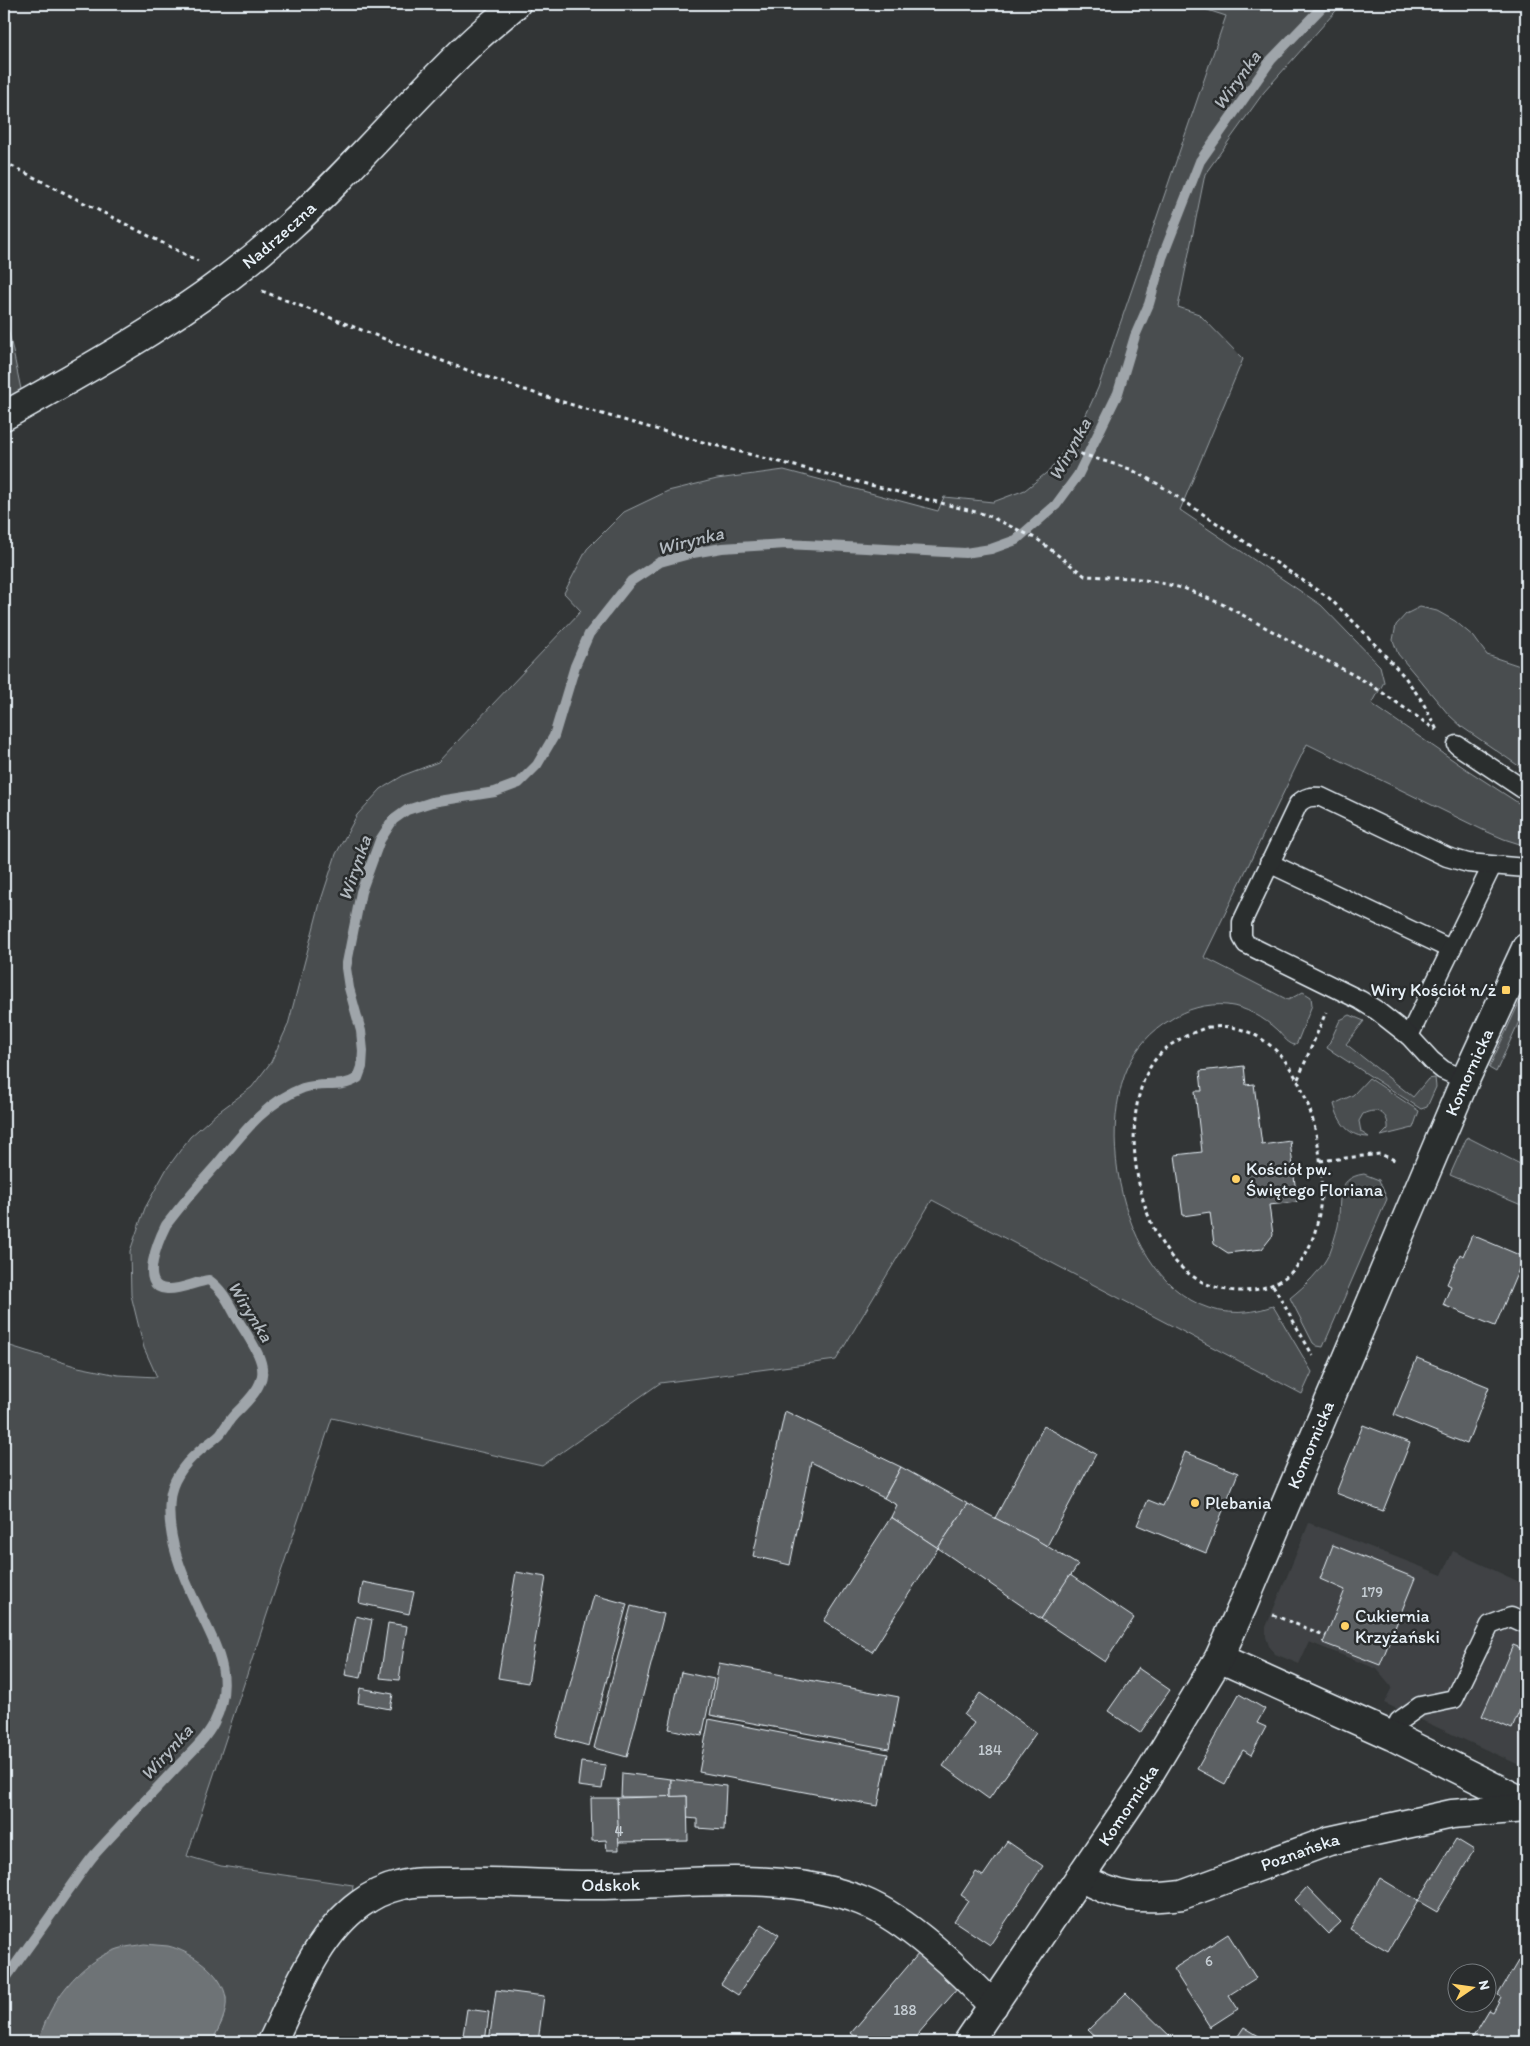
<svg xmlns="http://www.w3.org/2000/svg" width="1530" height="2046" font-family="Itim,sans-serif">
<rect width="100%" height="100%" fill="#323536"/>
<filter id="ink" filterUnits="userSpaceOnUse"><feTurbulence type="fractalNoise" baseFrequency=".02" numOctaves="2"/><feDisplacementMap in="SourceGraphic" scale="10" xChannelSelector="R" yChannelSelector="G"/><feConvolveMatrix kernelMatrix="1 2 1 2 8 2 1 2 1" color-interpolation-filters="sRGB"/></filter>
<g filter="url(#ink)">
<path fill="#3f4244" d="M1309,1523L1442,1575L1453,1551L1526,1585V1768L1384,1703L1392,1687L1377,1669L1309,1642L1299,1664L1275,1654L1269,1646L1266,1637V1627Z"/>
<g fill="#494d4f" stroke="#989fa4">
<path d="M1189,4H1342L1264,92L1205,174L1178,307L1199,314L1243,359L1180,510L1321,605L1380,666L1384,682L1372,704L1466,769L1526,808V846L1504,839L1483,830L1307,744L1204,957L1288,1000L1303,992L1311,997L1312,1005L1297,1043L1294,1045C1286,1042 1283,1036 1277,1030C1264,1018 1246,1007 1227,1005C1208,1003 1185,1009 1170,1020C1151,1031 1137,1047 1128,1067C1087,1159 1146,1350 1273,1306L1312,1372L1302,1394L932,1200L836,1360L660,1383L542,1466L332,1418L187,1856L221,1866L353,1885L352,1898L262,2042H212L223,2019L226,1998L218,1979L47,2019L39,2042H4V1344L78,1367L118,1375L157,1377L144,1348L131,1295L130,1251L145,1208L166,1170L190,1137L217,1113L252,1087L271,1062L288,1025L320,903L336,854L357,815L381,789L404,775L438,762L581,611L564,593L587,549L624,512L668,491L717,479L784,470L938,511L944,497L993,502L1025,490L1050,470L1080,428L1098,388L1226,16Z"/>
<path d="M4,309L22,394L4,404Z"/>
<path d="M1420,607L1437,611L1455,621L1474,637L1487,655L1526,668V771L1462,727L1449,715L1398,654L1393,640L1396,625L1406,614Z"/>
<path d="M1526,988V1006L1496,1072L1489,1068Z"/>
<path d="M1350,1015L1364,1021L1346,1044L1413,1097L1428,1079L1435,1078L1436,1087L1427,1107L1421,1109L1327,1048L1340,1020Z"/>
<path d="M1369,1078L1419,1111L1413,1128L1381,1136L1388,1129C1389,1113 1377,1107 1363,1114L1359,1121L1361,1132L1369,1137C1349,1137 1339,1123 1334,1104L1353,1095Z"/>
<path d="M1467,1137L1526,1167V1207L1450,1175Z"/>
<path d="M1364,1174L1379,1180L1387,1199L1323,1347L1317,1346L1313,1343L1290,1298C1306,1285 1321,1271 1330,1252C1333,1244 1336,1234 1338,1226C1342,1204 1333,1178 1364,1174Z"/>
</g>
<path fill="#6e7376" stroke="#9fa5aa" d="M144,1944C152,1945 160,1945 168,1946C190,1951 223,1973 226,1998C228,2013 218,2029 212,2042H39C47,2004 80,1961 118,1949C126,1946 136,1946 144,1944Z"/>
<g fill="none" stroke-linecap="round" stroke-linejoin="round">
<path stroke="#9fa5aa" stroke-width="10" d="M4,1981C24,1952 45,1924 65,1895C75,1882 84,1867 95,1854C120,1826 147,1799 173,1771C187,1756 204,1742 214,1723C236,1679 217,1648 198,1608C182,1575 166,1537 170,1499C171,1482 184,1464 197,1453C204,1446 213,1441 220,1434C225,1428 229,1420 235,1414C271,1379 269,1369 243,1328C231,1310 227,1293 209,1280C195,1282 181,1290 167,1289C137,1288 160,1237 166,1225C183,1203 200,1183 218,1163C242,1134 267,1101 303,1088C324,1081 339,1090 358,1078L362,1067L363,1051L361,1031L349,988L346,968L361,892L380,840L393,820L407,810L432,802L495,792L519,783L537,765L554,736L575,666L589,634L631,581L660,562L693,553L722,548L786,544L965,553L991,549L1016,540L1056,505L1078,475L1118,393L1135,336L1149,304L1162,258L1200,161L1271,60L1325,4"/>
</g>
<g fill="#5c6063" stroke="#e8f1f8">
<path d="M1244,1066L1246,1085L1254,1084L1262,1145L1290,1141L1297,1202L1269,1205L1273,1235L1262,1249L1228,1253L1214,1244L1210,1212L1183,1216L1175,1155L1202,1152L1195,1091H1202L1200,1071Z"/>
<path d="M1472,1235L1524,1257L1495,1326L1443,1305L1451,1286L1447,1284L1460,1254L1463,1256Z"/>
<path d="M1417,1358L1489,1387L1467,1444L1394,1415Z"/>
<path d="M785,1411L901,1467L884,1498L811,1462L790,1565L753,1556Z"/>
<path d="M1363,1425L1410,1443L1383,1511L1336,1493Z"/>
<path d="M1044,1426L1096,1454L1047,1546L995,1518Z"/>
<path d="M1185,1452L1238,1473L1206,1553L1137,1525L1148,1500L1163,1506Z"/>
<path d="M901,1467L968,1504L938,1548L891,1517L897,1505L884,1498Z"/>
<path d="M968,1504L1037,1540L1078,1565L1041,1619L938,1548Z"/>
<path d="M891,1517L938,1548L872,1652L824,1621Z"/>
<path d="M1333,1545L1415,1578L1380,1665L1323,1643L1345,1590L1320,1579Z"/>
<path d="M516,1572L546,1577L528,1683L498,1678Z"/>
<path d="M1070,1575L1134,1618L1105,1662L1041,1619Z"/>
<path d="M363,1582L414,1592L409,1614L359,1603Z"/>
<path d="M594,1595L627,1604L589,1746L556,1737Z"/>
<path d="M631,1606L664,1614L627,1757L594,1748Z"/>
<path d="M356,1616L372,1620L361,1678L345,1675Z"/>
<path d="M388,1623L407,1626L399,1680L380,1678Z"/>
<path d="M1513,1645L1526,1650V1695L1512,1729L1482,1716Z"/>
<path d="M719,1663L899,1697L889,1749L710,1715Z"/>
<path d="M1138,1668L1170,1690L1140,1733L1108,1711Z"/>
<path d="M681,1672L714,1679L702,1736L669,1729Z"/>
<path d="M360,1688L393,1694L390,1709L358,1703Z"/>
<path d="M980,1693L1036,1733L989,1799L943,1766L974,1723L964,1715Z"/>
<path d="M1239,1694L1265,1709L1257,1723L1266,1727L1251,1755L1243,1750L1225,1784L1197,1769Z"/>
<path d="M709,1719L888,1754L878,1806L699,1772Z"/>
<path d="M581,1762L606,1765L602,1789L578,1786Z"/>
<path d="M622,1773L671,1779V1797H621Z"/>
<path d="M671,1779L726,1786L724,1830L697,1828V1819L687,1818V1796L671,1797Z"/>
<path d="M687,1796L688,1841L618,1842L617,1798Z"/>
<path d="M591,1798H617L619,1850H607L606,1840L592,1841Z"/>
<path d="M1456,1839L1474,1850L1437,1912L1418,1901Z"/>
<path d="M1007,1841L1043,1866L990,1945L954,1921L968,1900L961,1895L976,1872L983,1876Z"/>
<path d="M1380,1878L1418,1901L1388,1951L1350,1929Z"/>
<path d="M1307,1887L1341,1922L1328,1934L1295,1900Z"/>
<path d="M762,1924L779,1935L738,1995L721,1984Z"/>
<path d="M1228,1934L1256,1978L1229,1995L1238,2009L1210,2027L1173,1969Z"/>
<path d="M919,1953L959,1987L911,2042H862L851,2033Z"/>
<path d="M1526,1955V2026L1524,2031L1526,2035L1522,2042H1470L1489,2010L1493,2012L1501,1997L1498,1995L1518,1961L1521,1963Z"/>
<path d="M496,1990L544,1996L538,2042H489Z"/>
<path d="M1126,1993L1176,2042H1101L1088,2030Z"/>
<path d="M467,2009L489,2012L485,2042H462Z"/>
<path d="M1244,2027L1262,2038L1259,2042H1234Z"/>
</g>
<g fill="none" stroke-linecap="round" stroke-linejoin="round">
<g stroke="#e8f1f8" stroke-width="21">
<g id="lane">
<path d="M1457,745L1526,791"/>
<path d="M1269,863L1450,949"/>
<path d="M1409,1036L1492,866"/>
<path d="M1465,1080L1443,1070L1432,1061L1409,1036L1376,1010L1360,1000L1246,944L1242,937V922L1298,804C1305,797 1311,796 1321,797L1447,857L1468,863L1526,868"/>
<path d="M1392,1736L1399,1721L1420,1706L1454,1699L1490,1625L1511,1617L1526,1624"/>
</g>
</g>
<g stroke="#e8f1f8" stroke-width="31">
<g id="street">
<path id="s1" d="M4,416C103,361 202,306 287,229C351,172 406,105 468,46C483,31 500,18 516,4"/>
<path d="M1219,1658L1392,1736L1526,1803"/>
<path id="s2" d="M1081,1877C1116,1899 1142,1900 1182,1895L1329,1841L1452,1814L1526,1808"/>
<path id="s3" d="M272,2042C295,1995 316,1936 360,1904C371,1896 385,1889 398,1886C415,1881 435,1882 453,1882C495,1881 537,1884 580,1885C669,1887 778,1867 862,1901C906,1919 960,1970 993,2006"/>
</g>
</g>
<g stroke="#e8f1f8" stroke-width="31">
<g id="secondary">
<path id="s4" d="M968,2042L1145,1781L1219,1658L1243,1605L1465,1080L1526,948"/>
</g>
</g>
<g stroke="#e8f1f8" stroke-width="3" stroke-dasharray="4 4" stroke-linecap="butt">
<path d="M4,162L198,261"/>
<path d="M262,291C348,324 434,360 522,389C675,439 832,474 987,515L1037,539L1085,576L1133,578L1157,582L1186,589L1224,605L1370,684L1436,730"/>
<path d="M1065,449L1130,469L1158,484L1329,598L1359,627L1404,676L1422,701L1437,730"/>
<path d="M1208,1027C1215,1027 1223,1026 1230,1027C1290,1036 1314,1106 1320,1158C1326,1214 1314,1287 1244,1291C1222,1292 1198,1283 1182,1268C1135,1226 1118,1118 1152,1064C1165,1044 1186,1035 1208,1027Z"/>
<path d="M1298,1079L1326,1012"/>
<path d="M1320,1161L1380,1154L1397,1161"/>
<path d="M1273,1285L1313,1356"/>
<path d="M1273,1615L1326,1636"/>
</g>
<use href="#lane" stroke="#2a2d2e" stroke-width="18"/>
<use href="#street" stroke="#2a2d2e" stroke-width="28"/>
<use href="#secondary" stroke="#2a2d2e" stroke-width="28"/>
</g>
</g>
<g fill="#ffd166" stroke="#2a2d2e" stroke-width="2">
<rect x="1501" y="985" width="10" height="10" rx="2.5"/>
<circle cx="1236" cy="1179" r="5"/>
<circle cx="1195" cy="1503" r="5"/>
<circle cx="1345" cy="1626" r="5"/>
</g>
<g text-anchor="middle" stroke-width="5" stroke-linejoin="round" paint-order="stroke">
<g font-size="15" fill="#c5cdd3">
<text x="1372" y="1597">179</text>
<text x="990" y="1755">184</text>
<text x="619" y="1836">4</text>
<text x="1209" y="1966">6</text>
<text x="905" y="2015">188</text>
</g>
<g font-size="18" fill="#e8f1f8" stroke="#2a2d2e">
<text dy="6" stroke="none"><textPath href="#s1" startOffset="330">Nadrzeczna</textPath></text>
<text dy="6" stroke="none"><textPath href="#s4" startOffset="1096">Komornicka</textPath></text>
<text dy="6" stroke="none"><textPath href="#s4" startOffset="691">Komornicka</textPath></text>
<text dy="6" stroke="none"><textPath href="#s4" startOffset="286">Komornicka</textPath></text>
<text dy="6" stroke="none"><textPath href="#s2" startOffset="231">Poznańska</textPath></text>
<text dy="6" stroke="none"><textPath href="#s3" startOffset="421">Odskok</textPath></text>
</g>
<g font-size="18" fill="#e8f1f8" stroke="#2a2d2e" text-anchor="start">
<text x="1496" y="996" text-anchor="end">Wiry Kościół n/ż</text>
<text x="1246" y="1175">Kościół pw.<tspan x="1246" dy="21">Świętego Floriana</tspan></text>
<text x="1205" y="1509">Plebania</text>
<text x="1355" y="1622">Cukiernia<tspan x="1355" dy="21">Krzyżański</tspan></text>
</g>
<g font-size="19" font-style="italic" fill="#b1b8be" stroke="#2a2d2e">
<text transform="translate(1236 80) rotate(-54)" y="7">Wirynka</text>
<text transform="translate(1069 449) rotate(-61)" y="7">Wirynka</text>
<text transform="translate(690 540) rotate(-14)" y="7">Wirynka</text>
<text transform="translate(354 868) rotate(-71)" y="7">Wirynka</text>
<text transform="translate(251 1311) rotate(58)" y="7">Wirynka</text>
<text transform="translate(166 1752) rotate(-48)" y="7">Wirynka</text>
</g>
</g>
<rect width="1530" height="2046" fill="none" stroke="#2a2d2e" stroke-width="20"/>
<rect x="10" y="10" width="1510" height="2026" fill="none" stroke="#e8f1f8" stroke-width="2" filter="url(#ink)"/>
<g transform="translate(1472 1988) rotate(77)"><circle r="24" fill="#2a2d2e" stroke="#767b7f"/>
<path d="M0-4L9 19L0 12L-9 19Z" fill="#ffd166"/>
<text y="-8" font-size="14" font-weight="bold" text-anchor="middle" fill="#e8f1f8">N</text>
</g>
</svg>
